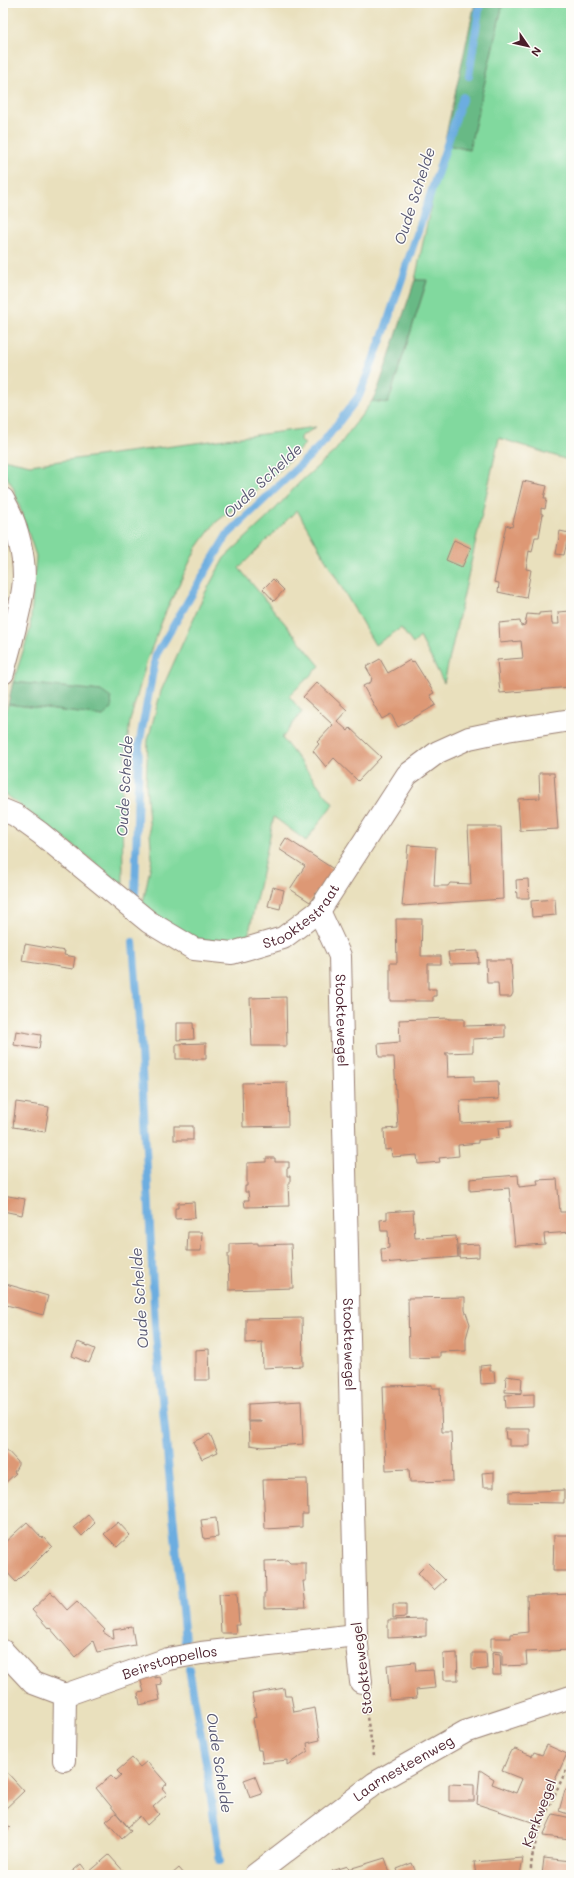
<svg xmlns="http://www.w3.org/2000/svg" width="574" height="1878" font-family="Mali,sans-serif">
<rect width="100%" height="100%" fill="#fdfcf7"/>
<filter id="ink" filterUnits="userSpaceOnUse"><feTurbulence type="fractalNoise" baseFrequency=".025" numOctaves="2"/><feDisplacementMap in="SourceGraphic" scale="8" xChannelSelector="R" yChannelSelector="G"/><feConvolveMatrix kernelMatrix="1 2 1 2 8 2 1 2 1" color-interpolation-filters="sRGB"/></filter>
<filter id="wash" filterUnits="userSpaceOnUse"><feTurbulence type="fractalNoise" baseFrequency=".012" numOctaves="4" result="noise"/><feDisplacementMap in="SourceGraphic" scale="16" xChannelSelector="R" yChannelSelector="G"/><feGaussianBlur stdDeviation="0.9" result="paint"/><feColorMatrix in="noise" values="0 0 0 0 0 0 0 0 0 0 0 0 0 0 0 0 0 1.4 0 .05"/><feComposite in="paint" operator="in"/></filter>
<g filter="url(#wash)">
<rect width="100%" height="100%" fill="#e9e0bd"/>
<g fill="#81d99e" stroke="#667c64">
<path d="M503,3H571V461L499,438L444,683L420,637L413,644L401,628L375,645L297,510L239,568L320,666L289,696L302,712L282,738L333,804L306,841L274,817L248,937C235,938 222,941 210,941C182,939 162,920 143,903L152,858L146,784L148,740L161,691L205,593L224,558L268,517L299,483L335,451L372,401L388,403L427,281L415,280L444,144L469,150Z"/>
<path d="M316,427L300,437V440L305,444L269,481L215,523L196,549L166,611L147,660L130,721L122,785L123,886L82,852L3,793V723L8,704L103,716L101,691L13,682L30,630L36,556L13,487L3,471V459L30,465Z"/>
</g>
<g fill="#68b985" stroke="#596c58">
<path d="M475,3H503L469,150L444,144Z"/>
<path d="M415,280H427L388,403L372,401L378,389Z"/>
<path d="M13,682L101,691L111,698L112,708L103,716L8,704Z"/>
</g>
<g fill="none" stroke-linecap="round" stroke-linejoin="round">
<g stroke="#6cade0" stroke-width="8">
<path d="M469,76L480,3"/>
<path d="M135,895L139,745L156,655L227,535L321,445L359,396L384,332L463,97"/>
<path d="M133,942L140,1033L155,1325L186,1651"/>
<path d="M189,1669L206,1762L220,1861"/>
</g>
</g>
<g id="blocks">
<g fill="#dd9874">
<path d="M523,481L547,486L544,498H547L545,509L541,508V514H543L539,537H535L532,552L529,551L526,569L531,570L526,598L498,592L499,583L494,582L506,525L512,527Z"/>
<path d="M560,531L569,533L564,555L556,554Z"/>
<path d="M454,540L471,548L462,567L446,560Z"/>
<path d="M273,579L284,590L274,601L263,589Z"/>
<path d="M571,611V687L500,693L497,660L523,658L521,641L500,643L499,623L520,621L521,626L525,625L527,614L539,615V613L551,612L552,624H559L558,612Z"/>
<path d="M380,659L388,673L410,660L412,663L414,661L434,693L430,695L436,705L398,727L391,714L382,719L363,686L371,682L372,677L366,667Z"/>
<path d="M317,682L347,710L337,721L348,731L350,728L381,757L358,781L334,758L326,767L313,751L319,744L317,742L333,725L303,697Z"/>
<path d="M539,773H554L558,829L520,831L518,799L540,798Z"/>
<path d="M468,827H501L503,899L402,906L408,845L436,847L434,886H448L450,883L471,884Z"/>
<path d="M286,838L335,870L318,894L316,893L310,902L290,889L305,866L279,849Z"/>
<path d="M528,879L529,898H517L516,880Z"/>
<path d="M273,887L284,890L280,909L268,906Z"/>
<path d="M555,899L556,915L532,917L531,901Z"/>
<path d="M396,919H422L421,956H441V964H428V989H436V996H433V1001H390V963H397Z"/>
<path d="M25,944L65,951L64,955L75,957L73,969L22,961Z"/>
<path d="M478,951L479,963L450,964L448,952Z"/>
<path d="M486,960H511L513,993L511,997H499L498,983H487Z"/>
<path d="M286,997L287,1046H252L250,998Z"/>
<path d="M448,1018V1019H464V1026L505,1025V1037L473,1039V1052L445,1053V1054H447L448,1077L474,1076V1082L498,1081L499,1099L460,1101L461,1123L511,1120V1127L498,1128L499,1138L478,1140V1143L458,1145L459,1156L439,1158L440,1162L418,1164L417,1155L392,1157L391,1149L385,1150L384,1129L398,1128L394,1057H379L378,1044L400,1042L399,1020Z"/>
<path d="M177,1023H193L194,1039L177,1040Z"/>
<path d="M16,1031L41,1035L39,1049L14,1045Z"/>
<path d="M206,1043V1059H176V1044Z"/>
<path d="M287,1082L288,1126L243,1127L242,1083Z"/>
<path d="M16,1102L49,1107L45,1132L13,1127Z"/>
<rect x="174" y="1126" width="19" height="14"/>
<path d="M266,1158H275V1162H289V1168H287V1176H290V1184H288L289,1206L245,1207L244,1200H249L248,1192H245V1186H247V1163L266,1162Z"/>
<path d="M518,1175L519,1187L538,1185L537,1180L557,1179L560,1212H571V1232L544,1234L545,1244L515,1246L509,1188L470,1191V1179Z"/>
<path d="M3,1195L25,1199L22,1215L3,1211Z"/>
<path d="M194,1202L195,1218L175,1219V1208H178V1203Z"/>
<path d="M413,1210L415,1238L456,1236L458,1257L382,1263L381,1249L389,1248L388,1231H381L380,1220L387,1219V1212Z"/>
<path d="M188,1232H202L201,1251H187Z"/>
<path d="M258,1243V1245L291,1244L293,1288L229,1290L228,1254H230V1244Z"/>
<path d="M479,1244V1257L459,1258V1245Z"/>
<path d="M6,1284L48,1296L43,1315L3,1304Z"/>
<path d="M465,1297V1310L470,1324L466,1338V1351L440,1352V1357L409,1358L408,1298Z"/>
<path d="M302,1318L303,1366L263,1368L262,1342L246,1343V1319Z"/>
<path d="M78,1342L95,1349L89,1363L72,1356Z"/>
<path d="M209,1349L210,1380H195V1350Z"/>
<path d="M490,1365V1371H494L495,1383L481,1384L480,1366Z"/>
<path d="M506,1376L522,1378L521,1393L505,1392Z"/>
<path d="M432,1385V1388H440L442,1432H451L453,1481L410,1482L409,1469L386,1470L383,1386Z"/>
<path d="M534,1394V1407L506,1408L505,1395Z"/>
<path d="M301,1401L303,1444L263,1447L250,1445L249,1422H262V1421H248V1404Z"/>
<path d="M505,1429H530V1446H509V1439H506Z"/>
<path d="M210,1434L218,1452L202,1459L193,1442Z"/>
<path d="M3,1446L18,1462V1465L14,1472L16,1473L3,1485Z"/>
<path d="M494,1472V1487H483L482,1473Z"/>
<path d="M307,1479L308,1514H302V1527L265,1529L263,1480Z"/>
<path d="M564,1490V1503L509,1502V1492Z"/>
<path d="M88,1515L95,1523L82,1536L74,1527Z"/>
<path d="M216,1518L218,1537L204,1539L201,1520Z"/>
<path d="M27,1522L42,1538L43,1536L52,1546L16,1582L3,1568V1544Z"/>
<path d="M118,1522L130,1535L117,1547L104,1534Z"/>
<path d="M554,1535H571V1571H553Z"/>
<path d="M287,1560L290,1563H306V1581H303L306,1607L264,1608V1593H266L265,1561Z"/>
<path d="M428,1563L445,1580L434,1590L418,1573Z"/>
<path d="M51,1592L67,1610L77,1601L105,1630L103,1632L113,1639H114L113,1630L132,1627L135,1645L97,1652L93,1641L75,1657L50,1628L49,1629L32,1610Z"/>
<path d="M237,1593L239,1625H235L236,1633H221L219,1594Z"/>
<path d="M571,1594V1650L526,1652L527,1665L502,1666V1652L491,1651V1638H511V1634L528,1632L527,1596Z"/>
<path d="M393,1604H406V1617L393,1618Z"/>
<path d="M426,1619V1636L388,1638V1620Z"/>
<path d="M457,1653L458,1680H444L443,1654Z"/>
<path d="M472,1653H486L487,1669L472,1670Z"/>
<path d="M492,1653L500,1654L501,1675H493Z"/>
<path d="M415,1662L416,1671L433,1670L435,1688L416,1690L417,1698L390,1700L387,1665Z"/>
<path d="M155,1675V1678L160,1677L162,1684L157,1685L160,1700L140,1705L138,1693L144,1692L140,1678Z"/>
<path d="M284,1688L285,1696H291L294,1712L315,1708L320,1740L307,1743L308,1751L287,1765V1760L263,1763L261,1750H258L253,1718L256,1717L252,1694Z"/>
<path d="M547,1745L567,1754L535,1823L477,1804L480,1770L494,1779L492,1784L516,1793L522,1779L502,1771L510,1752L515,1749L532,1756L534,1752L542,1755Z"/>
<path d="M132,1758L140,1767L147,1761L167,1784L162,1788L167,1794L153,1807L159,1814L147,1825L140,1816L128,1827L96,1788L111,1776L115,1780L121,1775L117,1771Z"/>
<path d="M3,1766L5,1768L4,1769L24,1791L3,1811Z"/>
<path d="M255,1776L262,1794L250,1798L244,1780Z"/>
<path d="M449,1784L474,1785V1801H449Z"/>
<path d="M565,1790L571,1792V1815L559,1811Z"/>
<path d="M116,1813L131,1831L122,1839L106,1821Z"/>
<path d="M553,1814L571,1818V1839L543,1836Z"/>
<path d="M3,1820L10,1827L3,1834Z"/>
<path d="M109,1855L127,1875H68L81,1864L88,1873Z"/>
<path d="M385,1858L391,1875H333L332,1871L348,1866L349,1869Z"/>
<path d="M523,1858L520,1875H476L474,1862Z"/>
<path d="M544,1858L571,1861V1875H542Z"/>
<path d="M412,1863L417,1875H399L397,1869Z"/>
<path d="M179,1868L185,1875H171Z"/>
</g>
</g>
</g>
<g filter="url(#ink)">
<use href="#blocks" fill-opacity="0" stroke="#9a8074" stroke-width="1"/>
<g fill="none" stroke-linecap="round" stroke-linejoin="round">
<g stroke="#9a8074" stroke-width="24">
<g id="street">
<path d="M3,499C17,523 27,561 23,589C19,617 10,645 3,673"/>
<path id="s1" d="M3,810L15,815L40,833L149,922L194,949L232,953L283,938L319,911L407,775L438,752L469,738L507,730L571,720"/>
<path id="s2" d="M319,911L340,956L356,1635L361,1682"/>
<path id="s3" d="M3,1651L33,1683L65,1695L168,1659L201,1653L356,1635"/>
<path d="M64,1760L65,1695"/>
</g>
</g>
<g stroke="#9a8074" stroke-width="24">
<g id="secondary">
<path id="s4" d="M255,1875L375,1783L465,1732L571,1697"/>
</g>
</g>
<g stroke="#9a8074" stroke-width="2.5" stroke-dasharray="3 3" stroke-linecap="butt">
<path d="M365,1706L374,1756"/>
<path d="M531,1875C529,1841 557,1791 571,1760"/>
</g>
<use href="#street" stroke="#fff" stroke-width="22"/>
<use href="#secondary" stroke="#fff" stroke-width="22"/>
</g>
</g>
<g text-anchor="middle" stroke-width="3" stroke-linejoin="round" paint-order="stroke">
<g font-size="14" fill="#4a1f2b" stroke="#fdfcf7">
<text dy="5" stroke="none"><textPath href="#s1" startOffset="356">Stooktestraat</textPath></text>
<text dy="5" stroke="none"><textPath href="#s2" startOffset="114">Stooktewegel</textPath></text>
<text dy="5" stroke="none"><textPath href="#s2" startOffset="438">Stooktewegel</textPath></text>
<text dy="5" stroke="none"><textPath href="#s3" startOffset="188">Beirstoppellos</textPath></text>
<text transform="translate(362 1668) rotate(-97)" y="5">Stooktewegel</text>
<text dy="5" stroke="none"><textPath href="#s4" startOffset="183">Laarnesteenweg</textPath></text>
<text transform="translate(539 1813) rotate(-69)" y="5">Kerkwegel</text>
</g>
<g font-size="15" font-style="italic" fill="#585873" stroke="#fdfcf7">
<text transform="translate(415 196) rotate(-72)" y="5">Oude Schelde</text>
<text transform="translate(263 481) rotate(-43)" y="5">Oude Schelde</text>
<text transform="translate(125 786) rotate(-87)" y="5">Oude Schelde</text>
<text transform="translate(140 1298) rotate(-94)" y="5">Oude Schelde</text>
<text transform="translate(219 1763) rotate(81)" y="5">Oude Schelde</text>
</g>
</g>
<rect width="574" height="1878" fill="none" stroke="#fdfcf7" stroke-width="16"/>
<g transform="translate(528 46) rotate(124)" stroke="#fdfcf7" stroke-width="3" paint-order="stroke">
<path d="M0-3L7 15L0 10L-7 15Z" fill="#4a1f2b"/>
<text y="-6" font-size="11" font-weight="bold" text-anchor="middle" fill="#4a1f2b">N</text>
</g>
</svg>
